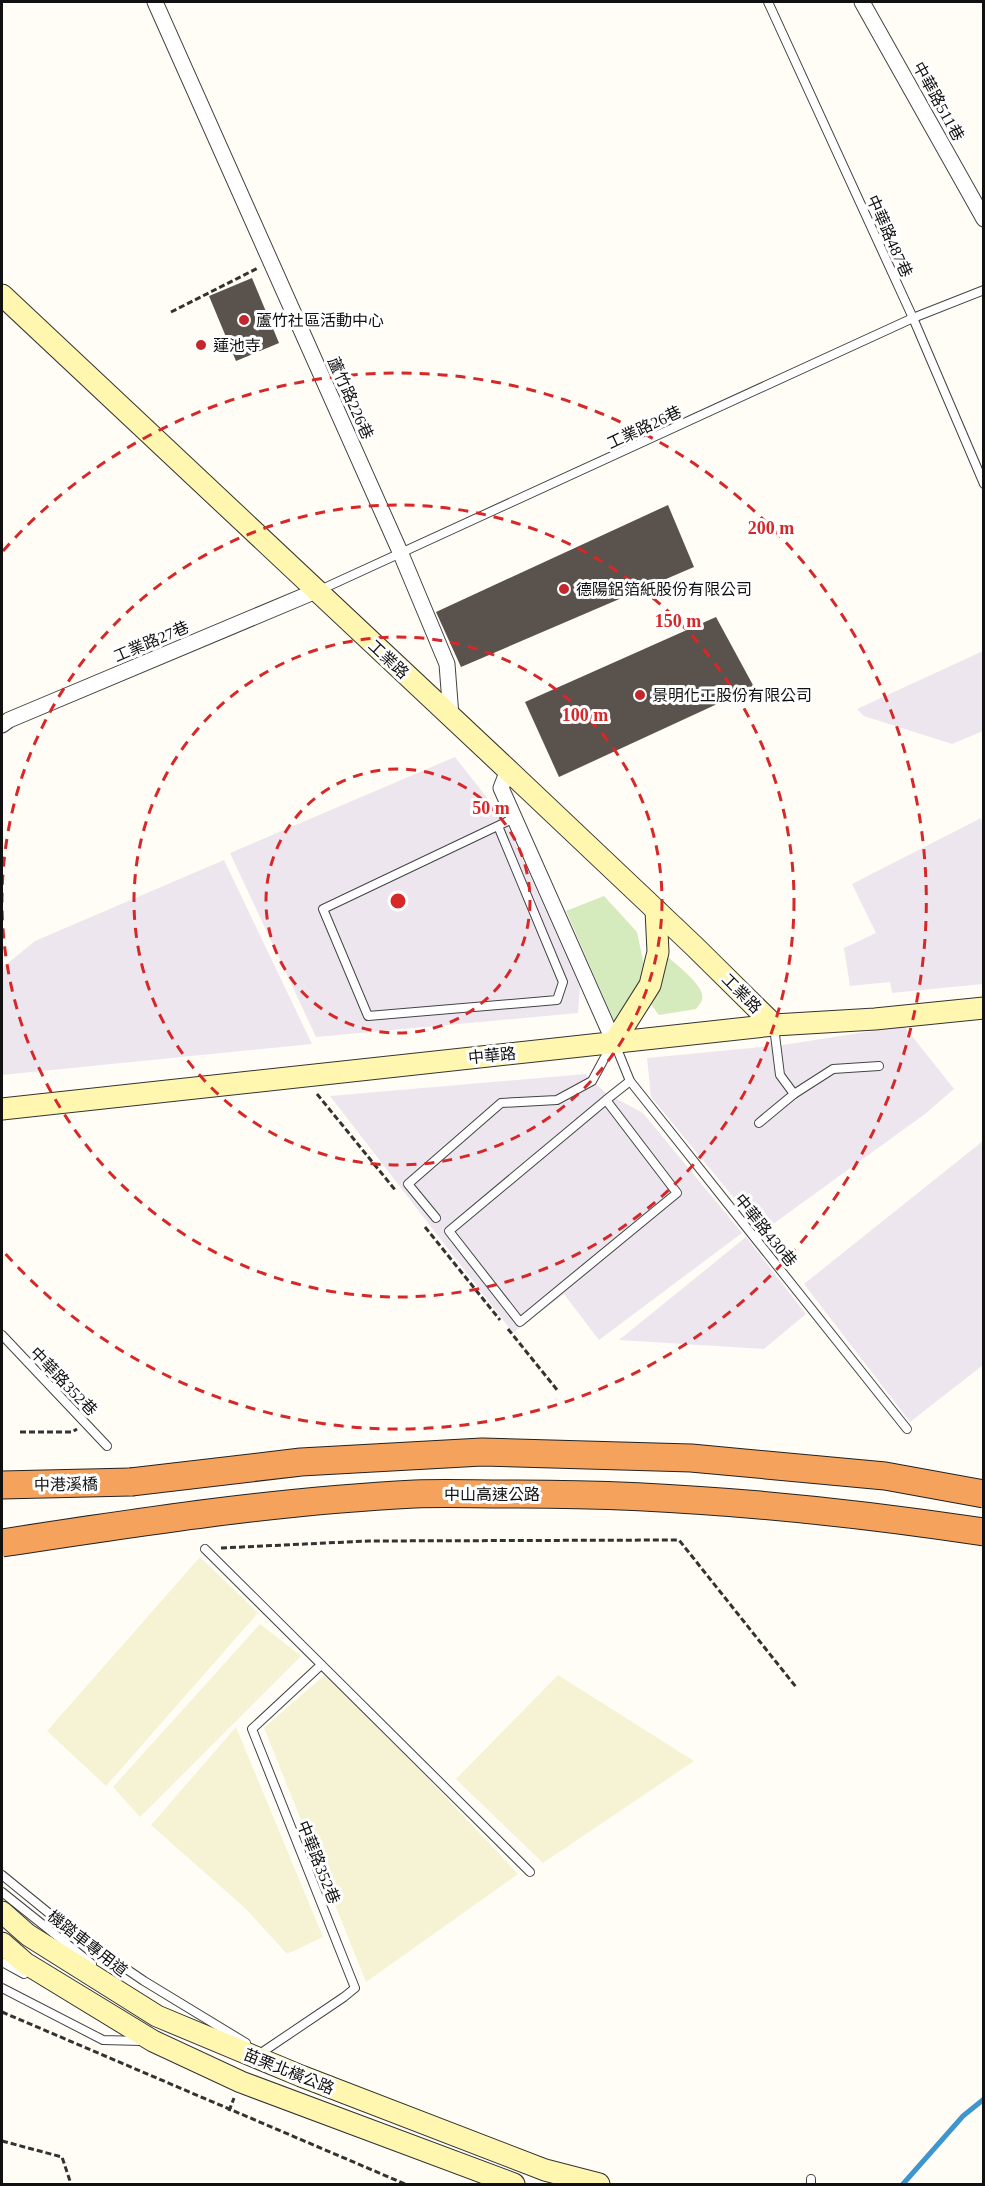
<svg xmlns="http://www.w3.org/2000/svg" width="985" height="2186" font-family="'Times New Roman','Noto Sans TC',serif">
<rect width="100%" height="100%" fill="#fffdf5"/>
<g fill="#eee6ef">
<path d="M983,651V731L952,744L864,716L857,709Z"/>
<path d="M455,757L506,822L580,987L578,1013L316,1037L230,853Z"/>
<path d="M981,818L984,837L983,984L892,993L890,982L850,986L844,948L876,933L852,884Z"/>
<path d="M224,860L312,1044L2,1075V968L35,941Z"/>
<path d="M904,1026L954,1089L925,1114L762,1232L651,1097L647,1058L783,1045Z"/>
<path d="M585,1074L606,1093L643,1113L742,1233L599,1340L564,1294L513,1333L330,1096Z"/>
<path d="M983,1141V1365L910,1422L804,1284Z"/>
<path d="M746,1237L806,1314L764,1349L619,1340Z"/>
</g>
<g fill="#f6f3d4">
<path d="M200,1557L258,1613L106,1786L47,1731Z"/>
<path d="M260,1624L301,1656L140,1817L113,1787Z"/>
<path d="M328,1672L518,1874L366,1982L264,1728Z"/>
<path d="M558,1675L694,1761L543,1863L456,1779Z"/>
<path d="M236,1727L323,1937L287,1954L245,1908L151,1825Z"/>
</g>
<g fill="#d5ebbd">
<path d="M604,896L637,932L645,970L636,995L614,1021L566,911Z"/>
<path d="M668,957C677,965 707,988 702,1000C701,1003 698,1006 696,1009L659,1015L650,1003L663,964Z"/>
</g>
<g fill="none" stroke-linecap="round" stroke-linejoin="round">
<path stroke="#3f96cf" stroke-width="5" d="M903,2184L963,2116L984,2099"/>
</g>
<g fill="#5a524d">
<path d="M252,278L279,343L236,361L209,296Z"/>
<path d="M668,505L694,567L461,667L436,612Z"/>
<path d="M716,617L754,687L559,777L525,702Z"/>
</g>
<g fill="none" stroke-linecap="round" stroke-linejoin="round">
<g stroke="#444" stroke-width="10">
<g id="lane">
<path d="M768,2L913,318L984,484"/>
<path d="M320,590L913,318L984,290"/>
<path d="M498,826L563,982L557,1000L368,1016L323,909L506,822L514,818"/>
<path d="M615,1044L630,1081L907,1429"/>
<path d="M794,1094L833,1069L879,1066"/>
<path d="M606,1100L677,1193L520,1322L449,1231L606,1100L630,1081"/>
<path d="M759,1123L794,1094L780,1075L774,1027"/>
<path d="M436,1218L408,1184L501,1103L557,1100L592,1081L611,1046"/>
<path d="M2,1335L107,1446"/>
<path d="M205,1549L530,1872"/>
<path d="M2,1875L72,1932L144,1981L246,2043"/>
<path d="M2,1892L92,1964"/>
<path d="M2,1962L24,1974"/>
<path d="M2,1988L103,2040L141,2041"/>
<path d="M261,2053L344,1997L355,1988L252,1729L321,1665"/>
<path d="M811,2179V2184"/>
</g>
</g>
<g stroke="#444" stroke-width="17">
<g id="street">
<path d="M155,2L401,554L447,664L451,716"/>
<path d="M862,2L984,219"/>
<path d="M2,725L9,720L316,591"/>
<path d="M508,770L501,788L614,1042"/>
</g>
</g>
<g stroke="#333" stroke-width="23">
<g id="secondary">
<path d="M2,295L508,770L694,946L774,1025"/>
<path d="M614,1042L650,985L658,952L656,910"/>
<path d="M2,1109L774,1025L875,1019L984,1008"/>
<path d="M2,1912L28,1935L157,2016L301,2076L545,2170L599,2184"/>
<path d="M2,1943L25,1963L153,2041L241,2082L514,2184"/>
</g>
</g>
<g stroke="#222" stroke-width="29">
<path id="highway" d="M2,1485L131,1482"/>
</g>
<g stroke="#333" stroke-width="3" stroke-dasharray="6 3" stroke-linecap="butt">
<path d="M171,312L258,268"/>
<path d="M317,1094L396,1191"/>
<path d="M425,1227L500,1320"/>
<path d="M508,1329L558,1391"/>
<path d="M20,1432H72L77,1429"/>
<path d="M221,1548L368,1541L679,1540L796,1687"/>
<path d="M2,2012L405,2184"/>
<path d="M229,2111L234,2098"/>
<path d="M2,2141L62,2157L71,2184"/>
</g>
<use href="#lane" stroke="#fff" stroke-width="8"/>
<use href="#street" stroke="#fff" stroke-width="15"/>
<use href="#secondary" stroke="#fff6b0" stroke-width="21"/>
<use href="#highway" stroke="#f5a25d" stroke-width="27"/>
<g stroke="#222" stroke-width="29" stroke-linecap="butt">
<g id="highway-bridge">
<path d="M131,1482L301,1462L482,1452L691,1458L885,1476L984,1494"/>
<path d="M2,1543C139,1522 276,1501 415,1494C445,1493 475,1494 504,1494C665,1493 825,1508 984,1532"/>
</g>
</g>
<use href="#highway-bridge" stroke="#f5a25d" stroke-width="27"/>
</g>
<g fill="none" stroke="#d62828" stroke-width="3" stroke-dasharray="10 8">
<circle cx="398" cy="901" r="132"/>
<circle cx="398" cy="901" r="264"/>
<circle cx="398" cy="901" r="396"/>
<path d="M3 551A528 528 0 1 1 3 1251"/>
</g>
<g fill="#c4262e" stroke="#fff" stroke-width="2">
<circle cx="244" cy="320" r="6"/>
<circle cx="201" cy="345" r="6"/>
<circle cx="564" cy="589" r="6"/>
<circle cx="640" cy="695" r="6"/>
</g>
<g text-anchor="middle" stroke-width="6" stroke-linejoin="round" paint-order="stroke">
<g font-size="16" fill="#111" stroke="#fff">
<text transform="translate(939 101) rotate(61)" y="6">中華路511巷</text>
<text transform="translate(890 236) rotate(66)" y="6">中華路487巷</text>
<text transform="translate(351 398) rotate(66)" y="6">蘆竹路226巷</text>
<text transform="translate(644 427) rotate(-25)" y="6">工業路26巷</text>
<text transform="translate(151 641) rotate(-23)" y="6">工業路27巷</text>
<text transform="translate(389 659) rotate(43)" y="6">工業路</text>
<text transform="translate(742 993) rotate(45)" y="6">工業路</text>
<text transform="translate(492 1055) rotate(-6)" y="6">中華路</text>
<text transform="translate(766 1230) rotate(51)" y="6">中華路430巷</text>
<text transform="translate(64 1381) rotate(46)" y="6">中華路352巷</text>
<text transform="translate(66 1484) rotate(-1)" y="6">中港溪橋</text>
<text x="492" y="1500">中山高速公路</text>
<text transform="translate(319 1862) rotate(68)" y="6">中華路352巷</text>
<text transform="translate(88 1943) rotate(38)" y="6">機踏車專用道</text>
<text transform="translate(289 2071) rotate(22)" y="6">苗栗北橫公路</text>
</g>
<g font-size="16" fill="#111" stroke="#fff" text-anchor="start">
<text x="256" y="326">蘆竹社區活動中心</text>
<text x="213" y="351">蓮池寺</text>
<text x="576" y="595">德陽鋁箔紙股份有限公司</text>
<text x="652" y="701">景明化工股份有限公司</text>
</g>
</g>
<circle cx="398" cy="901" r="9" fill="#d62828" stroke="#fff" stroke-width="3"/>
<g font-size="18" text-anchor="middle" font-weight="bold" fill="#d62828" stroke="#fff" stroke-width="6" stroke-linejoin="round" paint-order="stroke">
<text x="771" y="534">200 m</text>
<text x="678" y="627">150 m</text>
<text x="585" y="721">100 m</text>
<text x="491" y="814">50 m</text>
</g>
<rect width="985" height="2186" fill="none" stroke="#111111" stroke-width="6"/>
</svg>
